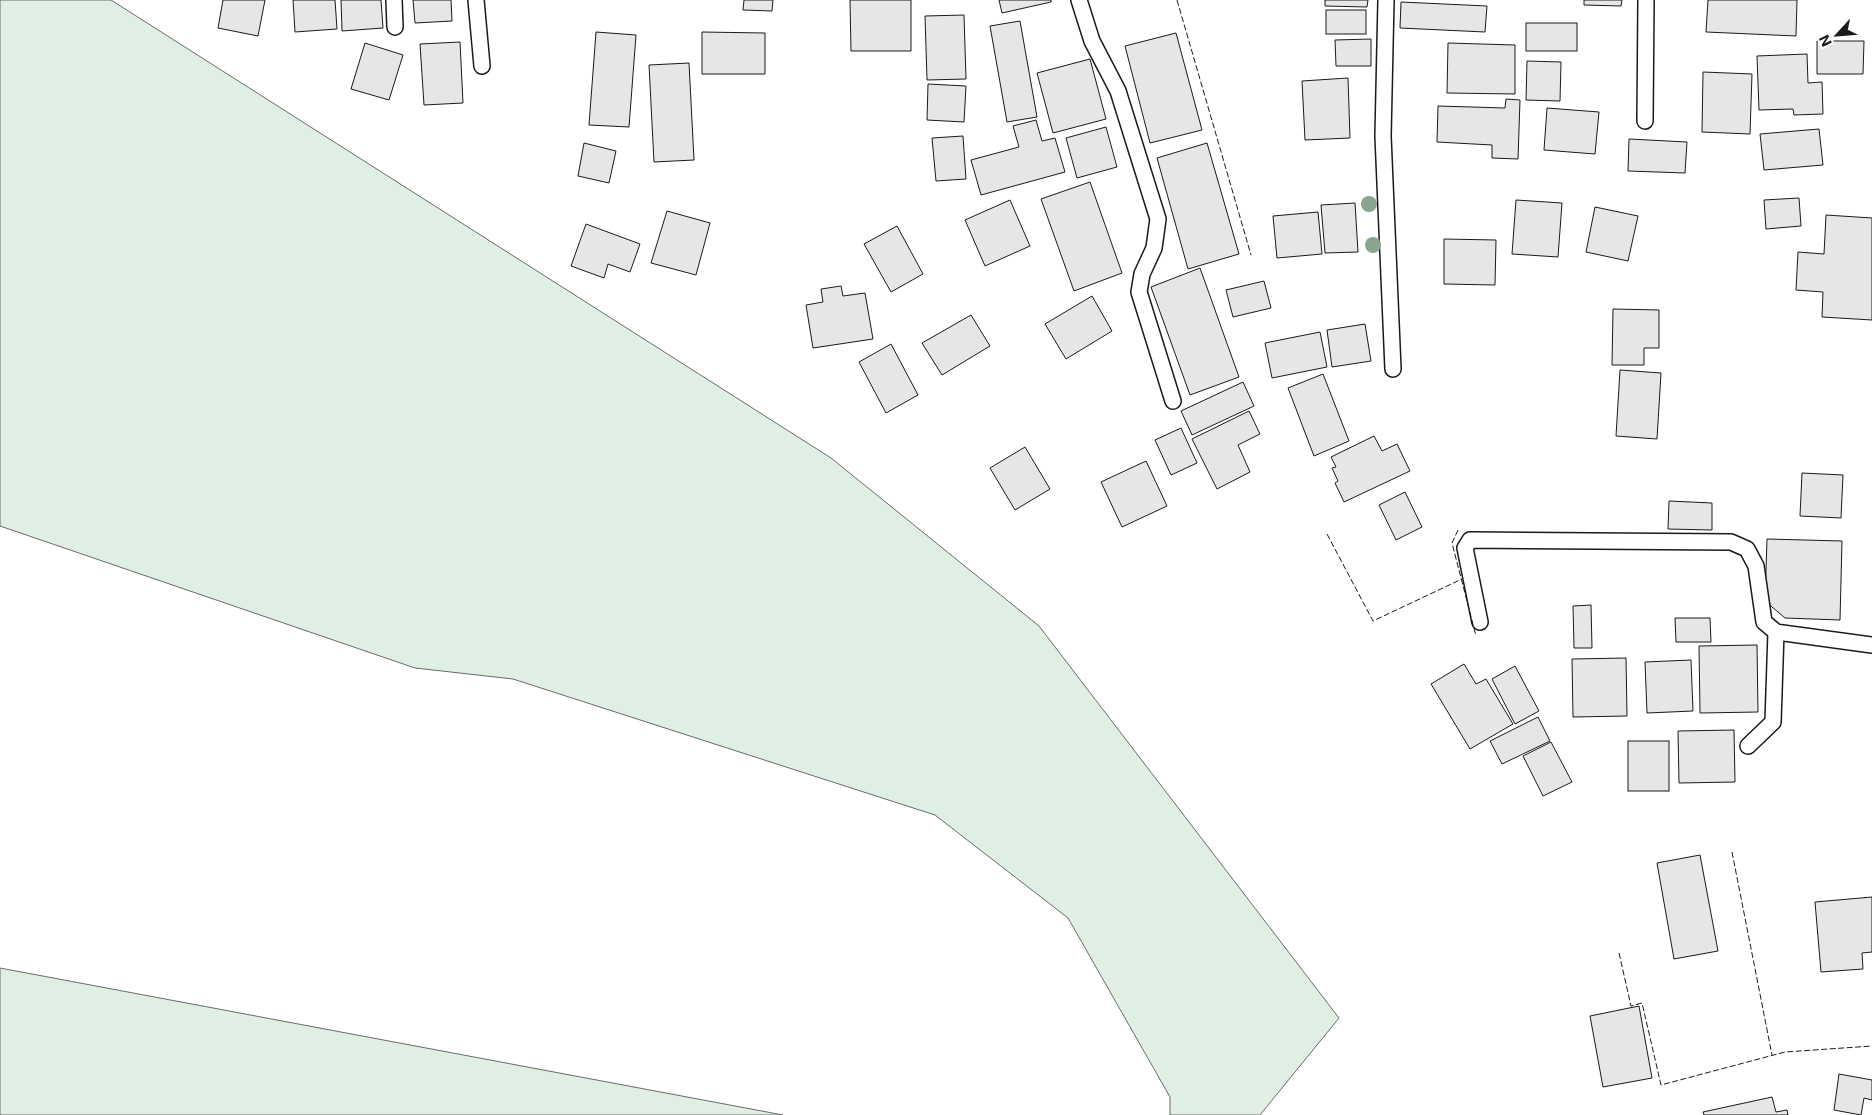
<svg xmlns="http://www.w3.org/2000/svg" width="1872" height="1115" font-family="Inter,sans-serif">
<rect width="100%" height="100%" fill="#fff"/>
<g fill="#e0efe3" stroke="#6a6a6a">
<path d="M0,0H111L831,458L1039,626L1339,1018L1260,1115H1170V1097L1068,918L935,815L513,679L415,668L0,526Z"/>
<path d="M0,968L783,1115H0Z"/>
</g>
<g fill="#e6e6e6" stroke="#1a1a1a">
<path d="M223,0H265L258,36L218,28Z"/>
<path d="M293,0H335L337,29L295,32Z"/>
<path d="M341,0H381L383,28L342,31Z"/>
<path d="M413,0H451L452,21L415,23Z"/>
<path d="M744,0H773L772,11L743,10Z"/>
<path d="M850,0H911V51H851Z"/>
<path d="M999,0H1051V2L1002,13Z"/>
<path d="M1325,0H1368L1367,7L1325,6Z"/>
<path d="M1584,0H1622L1621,6L1584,5Z"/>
<path d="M1708,0H1797L1796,36L1706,32Z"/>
<path d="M1401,2L1487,6L1485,32L1400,28Z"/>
<rect x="1326" y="10" width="40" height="24"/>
<path d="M964,15L966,79L927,80L925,16Z"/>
<path d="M1020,21L1037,117L1007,122L990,26Z"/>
<rect x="1526" y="23" width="51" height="28"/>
<path d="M596,32L636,35L629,127L589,125Z"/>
<path d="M702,32L765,33V74H702Z"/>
<path d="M1176,33L1202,130L1150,143L1125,46Z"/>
<path d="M1371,39V66H1336L1335,40Z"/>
<path d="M1817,41H1864L1863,74H1817Z"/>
<path d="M460,42L463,103L424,105L420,44Z"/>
<path d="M365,43L403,55L389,100L351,89Z"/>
<path d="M1448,43L1515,45V94L1447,93Z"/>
<path d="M1807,54L1808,83L1822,82L1823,114L1794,115L1793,109L1759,110L1757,56Z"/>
<path d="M1090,59L1106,119L1053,133L1037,73Z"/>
<path d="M1527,61L1561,62L1560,101L1526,100Z"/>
<path d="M689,63L694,160L654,162L649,65Z"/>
<path d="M1703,72L1752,74L1750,134L1702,132Z"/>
<path d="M1348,78L1350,138L1305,140L1302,81Z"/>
<path d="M928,84L966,86L964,122L927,120Z"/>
<path d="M1506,99L1520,100L1518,159L1492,158V145L1437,142L1438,106L1505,108Z"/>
<path d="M1547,108L1599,112L1595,154L1544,150Z"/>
<path d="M1036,120L1042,141L1055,138L1065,172L981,195L971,160L1019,147L1013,126Z"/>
<path d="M1106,127L1117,167L1077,178L1066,138Z"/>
<path d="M1819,129L1823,165L1764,170L1760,134Z"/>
<path d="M963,136L966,179L936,181L932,138Z"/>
<path d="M1629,139L1687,142L1685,173L1628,171Z"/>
<path d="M584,143L616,151L609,183L578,176Z"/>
<path d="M1207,143L1239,254L1188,269L1157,158Z"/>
<path d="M1090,182L1122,273L1074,291L1041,199Z"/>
<path d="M1799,198L1801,226L1766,229L1764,200Z"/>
<path d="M1010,200L1030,246L985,266L965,220Z"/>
<path d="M1516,200L1562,203L1558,257L1512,254Z"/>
<path d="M1355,203L1358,252L1325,253L1321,205Z"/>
<path d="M1595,207L1638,216L1628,261L1586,252Z"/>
<path d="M667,211L710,223L696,275L651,263Z"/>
<path d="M1318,212L1322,254L1277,258L1273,216Z"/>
<path d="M1826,215L1872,218V320L1822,317L1823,292L1796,290L1798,252L1824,254Z"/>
<path d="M586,224L640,244L630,272L608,264L604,278L571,266Z"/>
<path d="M897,226L923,274L891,292L864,244Z"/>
<path d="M1444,239L1496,240L1495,285L1444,284Z"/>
<path d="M1200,268L1239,377L1190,395L1151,287Z"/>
<path d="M1264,281L1271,308L1233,317L1226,290Z"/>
<path d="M841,286L843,296L865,293L873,339L813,348L806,305L823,302L821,289Z"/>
<path d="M1092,296L1112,331L1066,359L1045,324Z"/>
<path d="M1613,309L1659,310V348H1644V365H1612Z"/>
<path d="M971,315L990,346L942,375L922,343Z"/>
<path d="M1365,324L1371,361L1332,367L1327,330Z"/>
<path d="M1320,332L1327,367L1272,378L1265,343Z"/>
<path d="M891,344L918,395L886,413L859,362Z"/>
<path d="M1620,370L1661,373L1657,439L1616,436Z"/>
<path d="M1323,374L1349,441L1314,456L1288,388Z"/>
<path d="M1243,382L1254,406L1192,435L1181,411Z"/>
<path d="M1249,411L1260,434L1238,445L1250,472L1217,489L1192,439Z"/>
<path d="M1181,428L1197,463L1171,475L1155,440Z"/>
<path d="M1374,436L1382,451L1397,444L1410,471L1344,502L1335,483L1338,481L1332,468L1336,467L1331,457Z"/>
<path d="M1025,447L1050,489L1015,510L990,468Z"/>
<path d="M1146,461L1167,506L1122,527L1101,482Z"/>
<path d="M1802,473L1843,475L1841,518L1800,516Z"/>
<path d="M1405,492L1422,527L1396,540L1379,505Z"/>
<path d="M1669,501L1712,503V530L1668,529Z"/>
<path d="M1767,539L1842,541L1840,620L1785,618L1765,601Z"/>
<path d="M1591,605L1592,648H1574L1573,606Z"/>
<path d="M1675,618H1710L1711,642H1676Z"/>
<path d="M1757,645L1758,712L1700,713L1699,646Z"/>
<path d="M1626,658L1627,716L1573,717L1572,659Z"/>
<path d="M1691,660L1693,711L1647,713L1645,662Z"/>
<path d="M1464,664L1476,684L1486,679L1513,724L1470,749L1431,684Z"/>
<path d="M1515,666L1539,711L1515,724L1492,679Z"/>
<path d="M1538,717L1550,741L1502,764L1490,741Z"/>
<path d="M1734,730L1735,782L1679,783L1678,731Z"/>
<rect x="1628" y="741" width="41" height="50"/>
<path d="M1551,742L1572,782L1543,796L1523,756Z"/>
<path d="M1700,855L1718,951L1674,959L1657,863Z"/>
<path d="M1872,897V952L1862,953L1863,969L1821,972L1815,902Z"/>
<path d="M1639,1006L1652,1078L1603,1087L1590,1016Z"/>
<path d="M1839,1074L1872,1080V1100L1864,1098L1861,1115L1834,1110Z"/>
<path d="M1772,1097L1776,1112L1787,1110L1788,1115H1704L1703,1112Z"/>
</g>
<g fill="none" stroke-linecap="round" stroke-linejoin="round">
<g stroke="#1a1a1a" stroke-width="18">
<g id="lane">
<path d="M394,0L395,27"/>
<path d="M476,0L482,66"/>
<path d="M1079,0L1092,41L1118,91L1158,219L1154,248L1142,274L1139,292L1173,401"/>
<path d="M1386,0L1383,136L1393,369"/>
<path d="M1645,121L1646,0"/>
<path d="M1480,622L1465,548L1470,540L1731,542L1747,549L1756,566L1764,622L1776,632L1872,645"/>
<path d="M1748,746L1773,722L1776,632"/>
</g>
</g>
<use href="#lane" stroke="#fff" stroke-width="15"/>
<g stroke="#1a1a1a" stroke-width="1" stroke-dasharray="6 2.5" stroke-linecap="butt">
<path d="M1177,0L1251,255"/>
<path d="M1458,530L1452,543L1476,636"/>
<path d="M1327,534L1373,621L1462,579"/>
<path d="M1732,852L1772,1055"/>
<path d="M1619,953L1631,1006L1642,1003L1661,1085L1785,1052L1872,1046"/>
</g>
</g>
<g fill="#8aa48f">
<circle cx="1369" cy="204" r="8"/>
<circle cx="1373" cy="245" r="8"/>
</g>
<g transform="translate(1837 35) rotate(244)" stroke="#ffffff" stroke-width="4" paint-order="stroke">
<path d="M0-4L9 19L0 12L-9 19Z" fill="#1a1a1a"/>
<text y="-8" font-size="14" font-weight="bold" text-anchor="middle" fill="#1a1a1a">N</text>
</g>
</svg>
